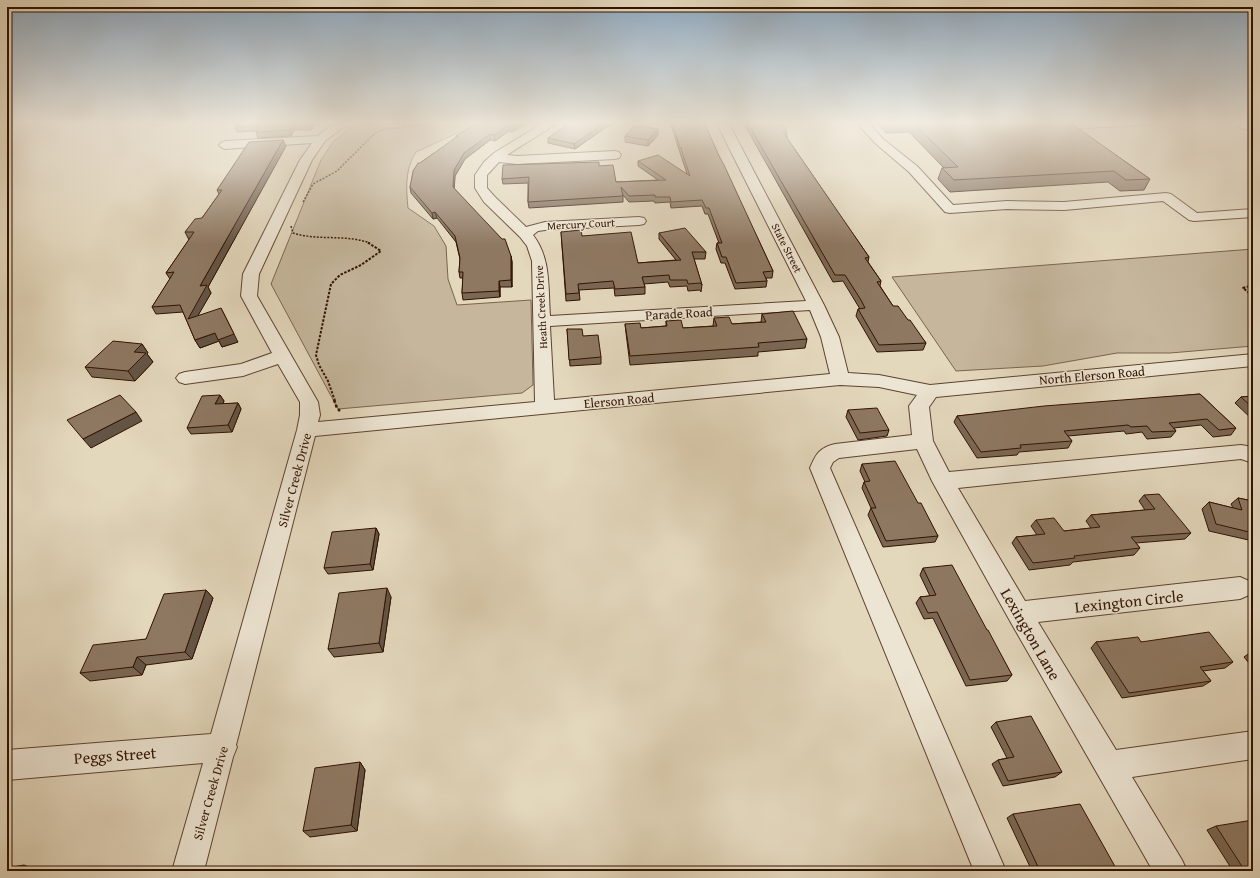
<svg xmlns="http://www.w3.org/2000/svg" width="1260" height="878" font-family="'Gentium Book Plus',serif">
<rect width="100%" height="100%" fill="#e3d7bc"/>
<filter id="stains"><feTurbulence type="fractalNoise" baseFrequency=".005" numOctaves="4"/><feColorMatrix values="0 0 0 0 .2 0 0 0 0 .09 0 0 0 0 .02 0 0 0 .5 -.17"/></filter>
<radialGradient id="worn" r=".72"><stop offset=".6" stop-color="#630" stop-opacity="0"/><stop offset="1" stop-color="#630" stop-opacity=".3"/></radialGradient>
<g fill="#c5b69c" stroke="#7b644e">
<path d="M358,122L397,129L430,122H481L416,152C405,169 406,188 408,208L434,226L446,246L448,279L457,305L531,300L533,385L522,393L338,409L271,284L321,160L333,142Z"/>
<path d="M1253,249V346L1170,353H1117L1043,366L956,371L892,277Z"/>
</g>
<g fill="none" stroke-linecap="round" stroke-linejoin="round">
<g stroke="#5e432f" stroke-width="2">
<g id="minor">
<path d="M336,122H350L325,141L312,160L259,274L257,296L318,402L320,415L318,422L535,402L532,261L527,246L520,237L484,202L475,188V175L484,162L494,153L545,122H559L507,155L517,156L615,151L619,152L621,155L619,158L615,159L517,164L499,162L487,175V188L494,196L526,227L545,222L639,217L644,218L646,221L644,224L639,225L545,230L538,231L533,235C551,258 548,287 550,316L806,301L716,122H728L824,305L839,337L848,373L879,375L930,385L1253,354V366L936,397L929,407L933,441L949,472L1241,445L1253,447V463L1241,459L958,488L1025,601L1240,577L1249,581L1252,588L1249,595L1240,599L1038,622L1116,750L1253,731V759L1132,777L1182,860L1187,871H1153L1010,621L932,481L917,449L839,458L833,462L830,468L1006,871H974L810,468C816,454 819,448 835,444L912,435L909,406L917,395L879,387L840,385L315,436L236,745L237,747L233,757L204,871H172L203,763L7,780V750L211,734L297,430L300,415V402L278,364L243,376L185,384L179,382L176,378L179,374L185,372L241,364L272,353L241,296L243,274L300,160L312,143L225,149L221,147L219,145L221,143L225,141L318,136ZM810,310L821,337L830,374L554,400L550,326Z"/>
<path d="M856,122H868L883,139L917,166L953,205L1007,201L1064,202L1166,193L1171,194L1197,213L1253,209V217L1194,221L1189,220L1163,201L1064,210L1007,209L950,213L945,212L909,172L875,143Z"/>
<path d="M1079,122H1151L1145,125L1067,129L1061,126L1067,123Z"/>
<path d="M1231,122L1253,124V130L1243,129Z"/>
</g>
</g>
<g stroke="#311200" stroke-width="1.5" stroke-dasharray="2 1.5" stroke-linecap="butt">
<path d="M303,202L313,184L337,171L373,135L381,130L437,122"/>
<path d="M291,226L293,233C318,241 345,234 370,243"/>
</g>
<g stroke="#311200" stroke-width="2" stroke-dasharray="2.5 1.5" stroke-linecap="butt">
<path d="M1253,285L1243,288L1253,296"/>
<path d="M335,401L328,381L319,365L316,355L331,284L340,275L361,265L381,251L367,242"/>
</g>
<path stroke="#311200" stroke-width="2.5" stroke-dasharray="3 2" stroke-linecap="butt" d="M334,400L337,408L340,411"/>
<use href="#minor" fill="#ede5d3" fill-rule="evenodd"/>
</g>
<g fill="#7a6754" stroke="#311200">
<path d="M239,122H316L311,130H294L291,136L258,138L256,132L257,131L237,132L235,127Z"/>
<path d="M381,122H408L403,125Z"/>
<path d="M529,122L512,132L509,131L495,141L490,140L465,159L455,176L454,188L511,256L512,262V287H500V297L463,300L462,293L463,278H460L459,272L460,259L456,242L437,218L433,219L411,193L410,187L420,163L456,138V136Z"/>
<path d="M670,122H704L719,156L773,271L772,278H766L767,281L766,287L735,289L725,263H721L716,249L717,243H719L708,214H705L702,206L671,208L670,202L655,203L654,201L629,202L623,195V202L529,208L528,202V183L503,184L502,179L599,166L616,182L658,180L638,166V161L687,174Z"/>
<path d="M743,122H781L787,132V138L869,257L868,262L881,281L880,286L893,306L908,320L926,343L923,350L877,352L856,316L858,309H860L843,281L833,282Z"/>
<path d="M876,122H1069L1150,179L1144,190L1120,191L1108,182L950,192L938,179L942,168H944L909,132L886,133Z"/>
<path d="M605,128L575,149L548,143V138Z"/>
<path d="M658,135L648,146L625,142V136Z"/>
<path d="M283,140L286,146L208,287L211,293L198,315L238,342L222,347L219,341L200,348L195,340L183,312L156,314L152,307L170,279L166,273L189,240L185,232L202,218L219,194L217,190Z"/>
<path d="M561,232L582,236L638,263L676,260L659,239V233L706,252L705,259H694L702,285L701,292L700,290L688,291L687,286L670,287L668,282L644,284L645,287V294L615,296L614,288L579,290L580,300L566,301Z"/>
<path d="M762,314L807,339L805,348L758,352V356L630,365L626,333L625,324L641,328L666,326V321L683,328L713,326L714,318L732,324L761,322Z"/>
<path d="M567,329L583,336L601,357V364L570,366Z"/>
<path d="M142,344L148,353L147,354L153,362L135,381L92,377L85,367Z"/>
<path d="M1200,394L1236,428L1231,435L1213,437L1201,425L1174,428L1176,431L1171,437L1147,439L1142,432L1126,434L1124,431L1068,436L1072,441L1068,448L1019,452L1017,455L977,458L954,422L957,416Z"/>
<path d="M220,395L224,401L223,404L238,403L241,409L232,432L191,434L187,428Z"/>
<path d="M1253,396V420L1235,403L1241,397Z"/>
<path d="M848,410L889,430L887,436L858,440L846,417Z"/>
<path d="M862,464L918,503L938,536L935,542L883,547L868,515L871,508L862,488L864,482H865L860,471Z"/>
<path d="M1144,495L1191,533L1185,539L1136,543L1140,548L1134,555L1073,562L1070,565L1029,570L1012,543L1016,537L1037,535L1031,526L1036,520L1064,531L1091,528L1086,521L1091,515L1145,510L1139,501Z"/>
<path d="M1238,498L1253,501V541L1209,531L1202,509L1209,502L1233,508L1231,504Z"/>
<path d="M376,528L379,534L373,570L328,574L324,568Z"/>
<path d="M923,568L987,630L1012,675L1007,681L966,686L933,618L924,619L916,603L920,597L930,596L920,575Z"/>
<path d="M206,590L213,598L192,659L146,665L142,675L90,681L80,673L146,639Z"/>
<path d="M391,597L383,652L334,657L328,649Z"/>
<path d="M1096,642H1141L1233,662L1225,668L1203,671L1211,681L1203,686L1122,698L1091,648Z"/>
<path d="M1252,651H1253V668L1244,657Z"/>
<path d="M996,722L1062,772L1055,777L1003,786L992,764L998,760L1007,758L991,727Z"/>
<path d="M360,762L365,770L357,831L310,837L303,831Z"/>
<path d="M1013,814L1117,870L1115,871H1032L1007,818Z"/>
<path d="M1216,826L1253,871H1233L1207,830Z"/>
</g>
<g fill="#635445" stroke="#311200">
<path d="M311,122H316L311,130L310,124Z"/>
<path d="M403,122H408L403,125Z"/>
<path d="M519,122H529L512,132L511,127Z"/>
<path d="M605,122H618L605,128L575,149L574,144Z"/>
<path d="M293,125L294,130L291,136L289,130Z"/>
<path d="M508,126L509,131L495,141L494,135Z"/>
<path d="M658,129V135L648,146V140Z"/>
<path d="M490,134V140L465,159L455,176L454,193L453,187L454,170L464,153Z"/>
<path d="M283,140L286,146L208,287L211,293L192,326L188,319L200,286Z"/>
<path d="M435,212L437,218L433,219L432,213Z"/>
<path d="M511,256L512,262V287L511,280Z"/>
<path d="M499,281L500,287V297L499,291Z"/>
<path d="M221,308L238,342L222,347L219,341L200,348L195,340L215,333Z"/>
<path d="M142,344L148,353L147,354L153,362L135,381L128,371L134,352Z"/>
<path d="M220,395L224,401L219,411L215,404Z"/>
<path d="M238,403L241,409L232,432L228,425Z"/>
<path d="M136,412L142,421L91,448L83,439Z"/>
<path d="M376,528L379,534L373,570L370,564Z"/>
<path d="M387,588L391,597L383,652L379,643Z"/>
<path d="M206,590L213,598L192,659L185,652Z"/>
<path d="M137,657L146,665L142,675L133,667Z"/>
<path d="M360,762L365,770L357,831L351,825Z"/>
<path d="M24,865L34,869L33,871H22Z"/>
</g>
<g fill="#8e7862" stroke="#311200">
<path d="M239,122H311L310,124L293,125L289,130L256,132L261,126L235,127Z"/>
<path d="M480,122H519L511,127L508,126L494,135L490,134L464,153L454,170L453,187L502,239H505L511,256V280L499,281V291L462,293L463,272H459L460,258L455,236L435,212L432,213L410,187L413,171L418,163H420L458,136H456Z"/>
<path d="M570,122H606L574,144L548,138Z"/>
<path d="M672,122H704L719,156L724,165L773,271L763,272L767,281L736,283L726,257H722L717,243H722L709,208H706L702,200L671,202L670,197H655V195L629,196L621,187L623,196L528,202L529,177L502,179L503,165L599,162V166L613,165L616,182L666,180L638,161L658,155L690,176L681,149L682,148H680Z"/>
<path d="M747,122H781L787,132H783L869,257L865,258L881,281L877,282L893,306H898L908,320H910L926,343L879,345L858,309L865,308L861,300L845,275H835Z"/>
<path d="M889,122H904L889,123Z"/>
<path d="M912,122H1069L1150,179L1126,180L1114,171L954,180L942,168L958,167Z"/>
<path d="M635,125L658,129L648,140L625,136Z"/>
<path d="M283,140L200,286L207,285L188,319L221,308L234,334L218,340L215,333L195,340L180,305L152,307L174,272L166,273L194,232H185L195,219L202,218L222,190H217L249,142Z"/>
<path d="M685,228L706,252H692L702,285L700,283L688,284L687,280H670L669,275L642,277L645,287L615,289L613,281L578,284L579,293L566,294L561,232L581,230L582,236L631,232L638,263L681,260L659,233Z"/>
<path d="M793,311L807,339L758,343L759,347L630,356L625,324L640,323L641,328L667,326L666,321L681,320L683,328L717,326L714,318L729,317L732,324L766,322L762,314Z"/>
<path d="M567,329H582L583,336L598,335L601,357L569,360Z"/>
<path d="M113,341L142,344L134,352L146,353L128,371L85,367Z"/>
<path d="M1200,394L1236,428L1219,430L1207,419L1169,423L1176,431L1152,432L1147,426L1131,427L1128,425L1064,431L1072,441L1020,445L1021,448L981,452L957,416L1044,406Z"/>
<path d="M120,395L136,412L83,439L67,420Z"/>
<path d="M220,395L215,404L238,403L228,425L187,428L202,396Z"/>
<path d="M1253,396V408L1241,397Z"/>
<path d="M877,408L889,430L860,433L848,410Z"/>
<path d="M895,461L918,503H921L938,536L886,541L871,508H876L864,482L870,481L862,464Z"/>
<path d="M1159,494L1191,533L1131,537L1140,548L1074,556L1075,558L1033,563L1016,537L1045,534L1036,520L1054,518L1064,531L1100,527L1091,515L1155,509L1144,495Z"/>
<path d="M1238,498L1253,501V533L1216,524L1209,502L1242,510Z"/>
<path d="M376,528L370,564L324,568L332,532Z"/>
<path d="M952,565L987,630H988L1012,675L970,680L937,612L928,613L920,597L936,595L923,568Z"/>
<path d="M387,588L379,643L328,649L339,593Z"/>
<path d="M206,590L185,652L137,657L133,667L80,673L93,645L146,639L164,594Z"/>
<path d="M1209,632L1233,662L1200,667L1211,681L1129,693L1096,642L1138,637L1141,642Z"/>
<path d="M1031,716L1062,772L1008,781L998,760L1014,757L996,722Z"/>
<path d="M360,762L351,825L303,831L315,768Z"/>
<path d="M1080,804L1117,870L1113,871H1040L1013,814Z"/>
<path d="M1253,820V871H1245L1216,826Z"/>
<path d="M24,865L22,871H7V868Z"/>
</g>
<linearGradient id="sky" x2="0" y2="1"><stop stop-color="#8da7bd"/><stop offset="0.5" stop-color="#f2ede1"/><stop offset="1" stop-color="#f2ede1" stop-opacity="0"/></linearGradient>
<rect width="1260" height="245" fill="url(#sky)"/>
<g text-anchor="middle" stroke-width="3" stroke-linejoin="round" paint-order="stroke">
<g font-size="11" fill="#311200" stroke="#ede5d3">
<text transform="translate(581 224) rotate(-3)" y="4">Mercury Court</text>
<text transform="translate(787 248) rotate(63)" y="4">State Street</text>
<text transform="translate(541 307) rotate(-93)" y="4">Heath Creek Drive</text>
</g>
<g font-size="13" fill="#311200" stroke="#ede5d3">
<text transform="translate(679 313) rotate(-3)" y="5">Parade Road</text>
<text transform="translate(1092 375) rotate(-5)" y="5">North Elerson Road</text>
<text transform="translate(619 400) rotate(-5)" y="5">Elerson Road</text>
<text transform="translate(294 480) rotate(-75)" y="5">Silver Creek Drive</text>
<text transform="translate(210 793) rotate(-74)" y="5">Silver Creek Drive</text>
</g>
<g font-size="16" fill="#311200" stroke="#ede5d3">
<text transform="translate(1129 601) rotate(-6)" y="6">Lexington Circle</text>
<text transform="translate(1031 634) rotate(60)" y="6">Lexington Lane</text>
<text transform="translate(115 755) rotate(-4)" y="6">Peggs Street</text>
</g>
</g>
<rect width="1260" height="878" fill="none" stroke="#e3d7bc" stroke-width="24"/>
<rect x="8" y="8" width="1244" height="862" fill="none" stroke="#311200" stroke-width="2"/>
<rect x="12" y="12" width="1236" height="854" fill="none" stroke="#311200"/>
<rect width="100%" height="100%" filter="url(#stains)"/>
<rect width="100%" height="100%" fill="url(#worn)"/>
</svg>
